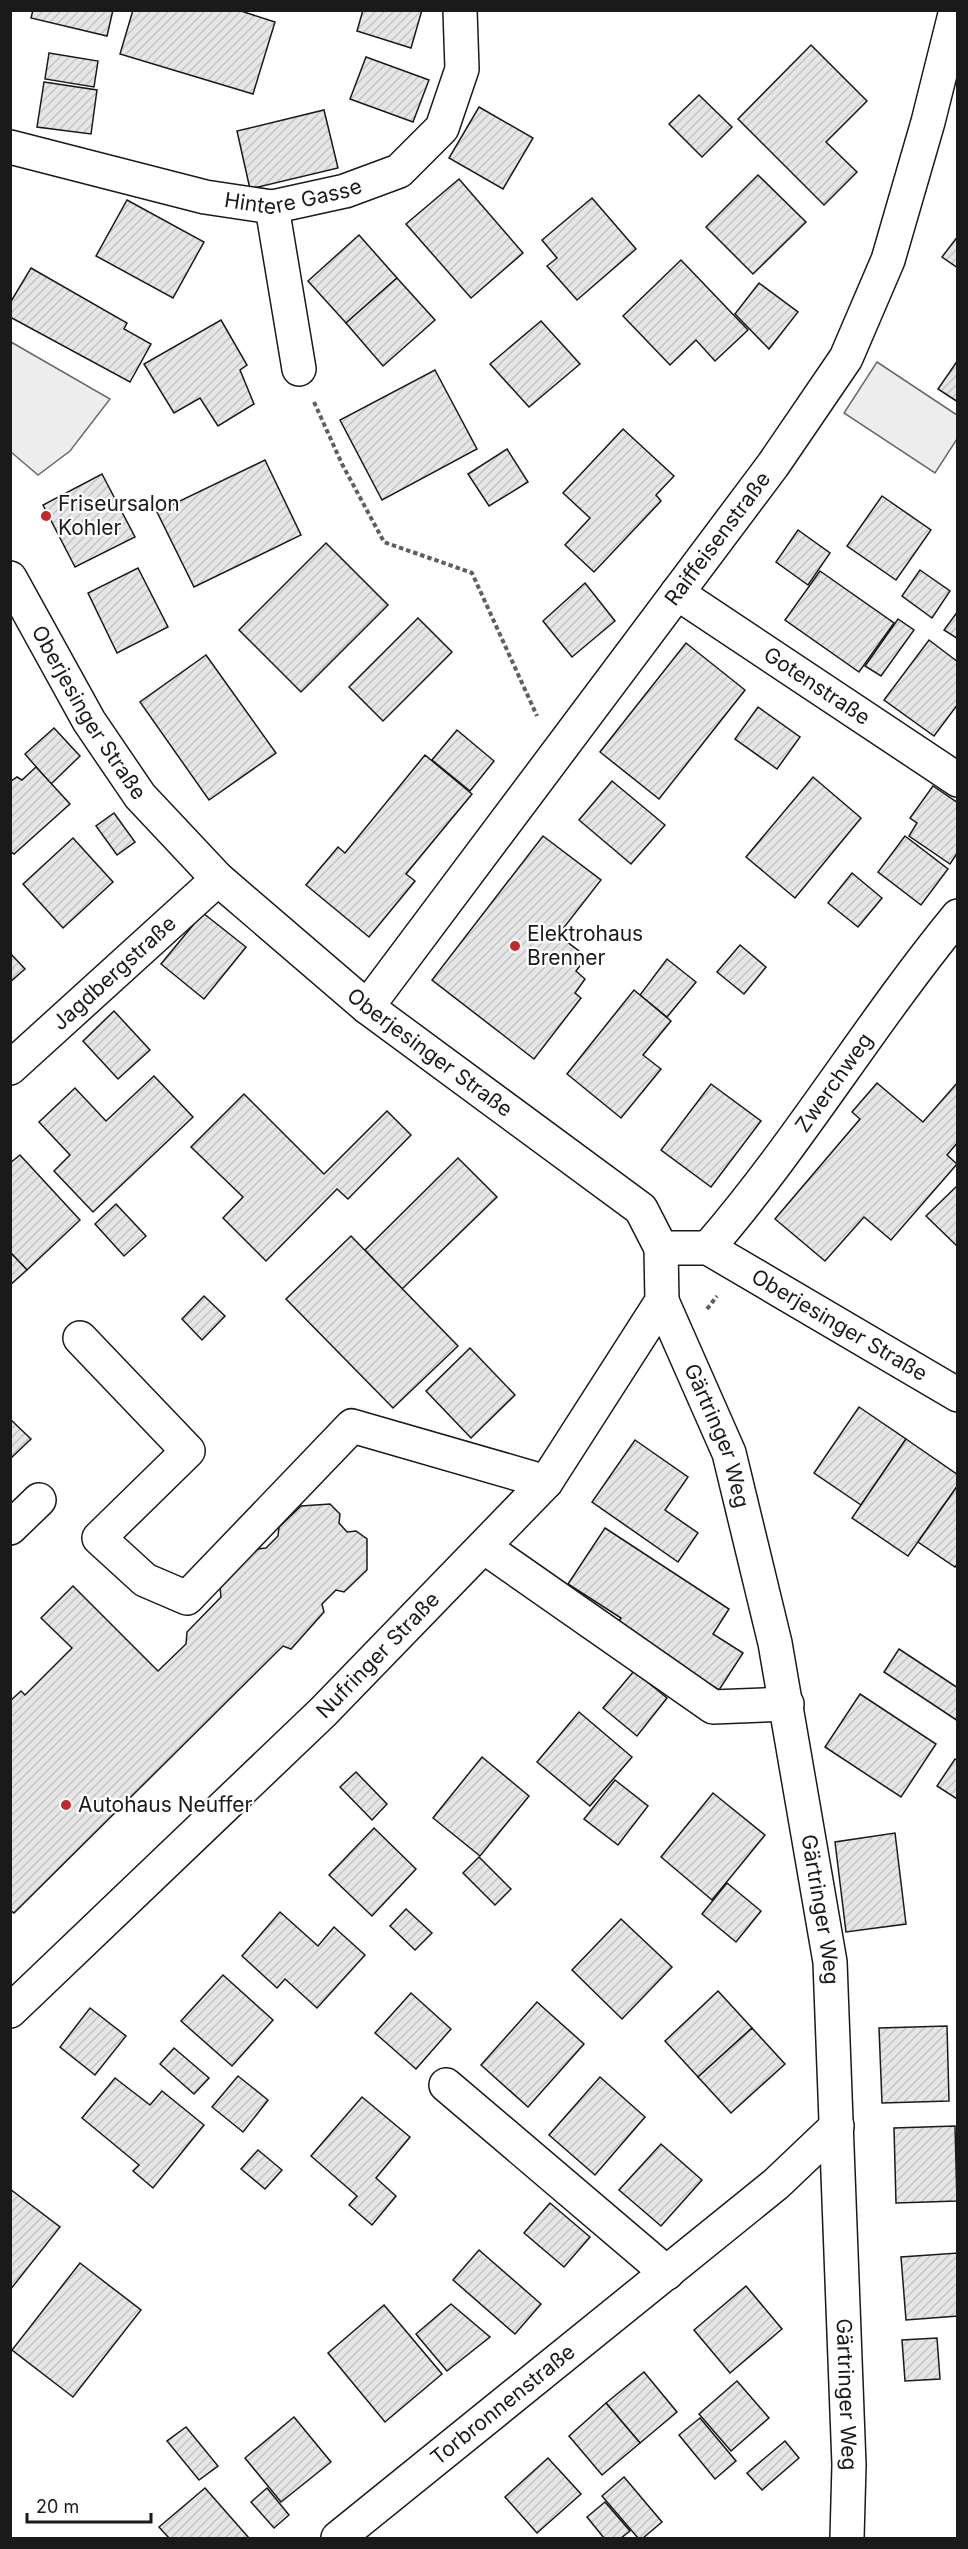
<svg xmlns="http://www.w3.org/2000/svg" width="968" height="2549" font-family="Inter,sans-serif">
<defs>
<pattern id="building-hatch" width="6" height="6" patternUnits="userSpaceOnUse" patternTransform="scale(1.5)"><rect width="6" height="6" fill="#e6e6e6"/><path d="M-1 1l2-2M0 6l6-6M5 7l2-2" fill="none" stroke="#c5c5c5"/></pattern>
</defs>
<rect width="100%" height="100%" fill="#fff"/>
<g fill="#ededed" stroke="#6a6a6a" stroke-width="1.5">
<path d="M11,342L110,399L70,451L38,475L11,452Z"/>
<path d="M877,362L957,415V439L935,473L844,413Z"/>
</g>
<g fill="url(#building-hatch)" stroke="#1a1a1a" stroke-width="1.5">
<path d="M33,10H113L107,36L31,18Z"/>
<path d="M133,10H238L275,22L253,94L120,54Z"/>
<path d="M363,10H422L411,48L357,31Z"/>
<path d="M811,45L867,101L826,142L857,172L824,205L738,119Z"/>
<path d="M49,53L98,61L94,87L45,79Z"/>
<path d="M366,57L429,80L413,122L350,99Z"/>
<path d="M44,82L97,90L91,134L37,127Z"/>
<path d="M699,95L732,127L702,157L669,124Z"/>
<path d="M479,107L533,138L503,189L449,158Z"/>
<path d="M324,110L338,168L250,189L237,131Z"/>
<path d="M758,175L806,222L753,274L706,227Z"/>
<path d="M459,179L523,253L471,298L406,224Z"/>
<path d="M592,198L636,249L577,300L547,266L557,258L542,240Z"/>
<path d="M127,200L204,242L173,298L96,256Z"/>
<path d="M359,235L397,278L346,323L308,281Z"/>
<path d="M958,236V268L942,257Z"/>
<path d="M681,260L748,330L715,361L696,340L670,365L623,316Z"/>
<path d="M31,268L127,323L124,329L151,344L130,382L10,317V303Z"/>
<path d="M397,278L435,320L383,366L346,323Z"/>
<path d="M759,283L798,312L769,349L735,314Z"/>
<path d="M221,320L247,365L240,370L254,404L218,426L200,398L174,413L144,364Z"/>
<path d="M541,321L580,364L529,407L490,364Z"/>
<path d="M958,360V402L938,389Z"/>
<path d="M435,370L477,449L382,500L340,420Z"/>
<path d="M623,429L674,476L656,495L661,501L594,572L565,545L590,518L563,493Z"/>
<path d="M507,449L528,482L489,506L468,474Z"/>
<path d="M265,460L301,535L194,587L157,512Z"/>
<path d="M102,474L135,537L75,567L43,505Z"/>
<path d="M882,496L931,530L896,580L847,546Z"/>
<path d="M798,530L830,553L808,585L776,562Z"/>
<path d="M326,543L388,605L301,692L239,630Z"/>
<path d="M138,568L168,627L117,653L88,593Z"/>
<path d="M920,570L950,591L932,618L902,596Z"/>
<path d="M820,571L894,623L859,672L785,620Z"/>
<path d="M585,583L615,621L572,657L543,621Z"/>
<path d="M958,611V639L944,630Z"/>
<path d="M418,618L452,652L383,721L349,687Z"/>
<path d="M898,619L914,630L881,676L865,666Z"/>
<path d="M929,640L958,662V704L934,736L884,700Z"/>
<path d="M686,643L745,690L659,799L600,752Z"/>
<path d="M206,655L276,753L209,800L140,702Z"/>
<path d="M758,707L800,737L777,769L735,739Z"/>
<path d="M54,728L80,756L51,784L25,754Z"/>
<path d="M457,730L494,761L470,791L432,760Z"/>
<path d="M425,755L472,794L406,874L415,881L369,937L306,885L338,847L345,853Z"/>
<path d="M36,767L70,804L14,854L10,851V782L17,777L22,780Z"/>
<path d="M813,777L861,818L795,898L746,857Z"/>
<path d="M612,781L665,825L631,864L579,820Z"/>
<path d="M933,786L958,803V852L950,864L909,836L917,823L910,818Z"/>
<path d="M114,813L135,842L117,855L96,826Z"/>
<path d="M543,836L601,880L558,935L587,957L576,971L585,979L575,993L581,998L534,1059L432,980Z"/>
<path d="M905,836L948,869L921,905L878,872Z"/>
<path d="M73,838L113,882L63,928L23,884Z"/>
<path d="M852,873L882,898L858,927L828,903Z"/>
<path d="M203,913L246,947L204,999L161,964Z"/>
<path d="M740,945L766,967L744,994L717,972Z"/>
<path d="M10,953L25,969L10,982Z"/>
<path d="M667,959L696,982L667,1017L640,995Z"/>
<path d="M634,990L671,1021L643,1055L661,1069L621,1118L567,1074Z"/>
<path d="M114,1011L150,1050L118,1079L83,1041Z"/>
<path d="M154,1076L193,1117L93,1212L54,1171L70,1155L39,1122L75,1088L106,1121Z"/>
<path d="M958,1082V1142L947,1155L957,1164L891,1240L864,1217L825,1261L775,1219L860,1119L852,1112L877,1083L923,1122Z"/>
<path d="M711,1084L761,1121L711,1187L661,1150Z"/>
<path d="M244,1094L324,1174L387,1111L411,1135L348,1199L337,1189L266,1261L223,1218L243,1197L191,1147Z"/>
<path d="M20,1155L80,1220L27,1270L10,1252V1163Z"/>
<path d="M458,1158L497,1197L402,1289L365,1250Z"/>
<path d="M958,1185V1247L926,1216Z"/>
<path d="M116,1204L146,1236L124,1256L95,1224Z"/>
<path d="M351,1236L458,1346L393,1408L286,1299Z"/>
<path d="M10,1252L27,1270L10,1285Z"/>
<path d="M204,1296L225,1316L202,1340L182,1319Z"/>
<path d="M470,1348L515,1395L471,1438L426,1391Z"/>
<path d="M859,1407L906,1439L861,1505L814,1473Z"/>
<path d="M10,1419L31,1439L10,1459Z"/>
<path d="M906,1439L958,1475V1485L908,1556L852,1518Z"/>
<path d="M635,1440L688,1477L665,1510L698,1533L678,1562L592,1502Z"/>
<path d="M958,1485V1564L955,1567L918,1542Z"/>
<path d="M330,1504L340,1514L339,1523L347,1532L356,1531L367,1539V1570L344,1592L336,1590L322,1604L324,1612L291,1649L283,1646L14,1913L10,1910V1701L21,1691L25,1695L72,1648L41,1618L73,1586L158,1671L186,1644L187,1632L221,1597L220,1587L257,1549L266,1548L278,1536L279,1527L301,1506Z"/>
<path d="M605,1528L729,1609L713,1634L743,1653L719,1690L692,1673L612,1631L621,1618L568,1584Z"/>
<path d="M899,1649L958,1688V1721L884,1672Z"/>
<path d="M634,1671L667,1698L637,1736L603,1708Z"/>
<path d="M860,1694L936,1744L901,1797L825,1747Z"/>
<path d="M579,1712L632,1757L590,1806L537,1762Z"/>
<path d="M482,1757L529,1796L480,1856L433,1818Z"/>
<path d="M955,1759L958,1761L957,1799L937,1786Z"/>
<path d="M356,1772L387,1804L372,1820L340,1787Z"/>
<path d="M615,1780L648,1806L618,1845L584,1819Z"/>
<path d="M713,1793L765,1835L712,1900L661,1857Z"/>
<path d="M374,1828L416,1869L372,1916L329,1875Z"/>
<path d="M895,1833L906,1924L846,1932L835,1842Z"/>
<path d="M479,1857L511,1889L495,1905L463,1873Z"/>
<path d="M727,1883L761,1911L736,1942L702,1914Z"/>
<path d="M406,1909L432,1933L415,1950L390,1926Z"/>
<path d="M280,1912L318,1946L334,1927L365,1955L317,2008L285,1979L277,1988L242,1956Z"/>
<path d="M621,1919L672,1967L622,2019L572,1970Z"/>
<path d="M223,1975L273,2020L232,2066L181,2021Z"/>
<path d="M718,1991L752,2028L698,2077L665,2041Z"/>
<path d="M411,1993L451,2029L416,2069L375,2033Z"/>
<path d="M537,2002L584,2044L528,2107L481,2065Z"/>
<path d="M90,2008L126,2036L95,2075L60,2047Z"/>
<path d="M947,2026L949,2101L882,2103L879,2028Z"/>
<path d="M752,2028L785,2064L731,2113L698,2077Z"/>
<path d="M174,2048L209,2078L194,2094L160,2064Z"/>
<path d="M238,2076L268,2100L243,2132L212,2107Z"/>
<path d="M600,2077L645,2117L595,2175L549,2135Z"/>
<path d="M115,2078L150,2105L162,2091L204,2125L153,2188L133,2171L139,2165L82,2118Z"/>
<path d="M362,2097L410,2137L376,2178L396,2196L372,2225L349,2205L357,2196L311,2156Z"/>
<path d="M955,2126L957,2201L896,2203L894,2128Z"/>
<path d="M661,2144L702,2180L661,2226L619,2190Z"/>
<path d="M258,2150L282,2170L265,2189L241,2169Z"/>
<path d="M10,2189L60,2227L10,2290Z"/>
<path d="M550,2203L590,2237L564,2267L524,2233Z"/>
<path d="M479,2250L541,2304L515,2334L453,2280Z"/>
<path d="M958,2253V2316L906,2320L901,2257Z"/>
<path d="M80,2263L141,2310L73,2397L12,2350Z"/>
<path d="M746,2286L782,2329L730,2373L694,2330Z"/>
<path d="M451,2304L490,2337L447,2371L416,2334Z"/>
<path d="M384,2305L442,2374L385,2422L328,2353Z"/>
<path d="M937,2338L940,2379L905,2381L902,2340Z"/>
<path d="M644,2372L677,2412L640,2443L606,2403Z"/>
<path d="M737,2381L769,2418L731,2451L699,2414Z"/>
<path d="M606,2403L640,2443L602,2475L569,2436Z"/>
<path d="M294,2417L331,2462L281,2502L245,2458Z"/>
<path d="M700,2418L736,2461L715,2479L679,2435Z"/>
<path d="M186,2427L218,2466L199,2480L167,2441Z"/>
<path d="M785,2441L799,2458L762,2490L747,2473Z"/>
<path d="M548,2458L581,2494L537,2533L505,2497Z"/>
<path d="M624,2477L662,2522L643,2538H638L602,2496Z"/>
<path d="M205,2488L249,2538H169L159,2527Z"/>
<path d="M267,2488L289,2515L274,2528L251,2502Z"/>
<path d="M605,2502L630,2531L621,2538H604L587,2517Z"/>
</g>
<g fill="none" stroke-linecap="round" stroke-linejoin="round">
<g stroke="#1a1a1a" stroke-width="36">
<g id="minor">
<path id="s1" d="M10,147L205,197L272,207L345,191L399,171L442,128L462,69L460,10"/>
<path d="M272,207L299,369"/>
<path id="s2" d="M677,593L958,780"/>
<path id="s3" d="M367,1007L773,465L846,358L888,260L928,122L956,10"/>
<path id="s4" d="M10,1068L218,879"/>
<path id="s5" d="M708,1248C799,1143 870,1023 958,916"/>
<path id="s6" d="M662,1301L729,1453L775,1643L830,1962L849,2465L847,2538"/>
<path d="M80,1338L188,1451L99,1538L145,1580L187,1598L352,1426L546,1482"/>
<path d="M10,1528L39,1500"/>
<path d="M484,1547L713,1707L787,1704"/>
<path id="s7" d="M10,2011L323,1712L546,1482L662,1301L661,1248"/>
<path d="M446,2085L667,2273"/>
<path id="s8" d="M338,2538L776,2184L837,2126"/>
</g>
</g>
<g stroke="#1a1a1a" stroke-width="36">
<g id="major">
<path id="s9" d="M10,578L89,721L140,796L218,879L367,1007L641,1209L661,1248H708L958,1395"/>
</g>
</g>
<g stroke="#5f5f5f" stroke-width="4" stroke-dasharray="4.5 3" stroke-linecap="butt">
<path d="M314,402L342,464L384,542L472,573L537,716"/>
<path d="M707,1309L717,1296"/>
</g>
<use href="#minor" stroke="#fff" stroke-width="33"/>
<use href="#major" stroke="#fff" stroke-width="33"/>
</g>
<g fill="#c62828" stroke="#fff" stroke-width="2">
<circle cx="46" cy="516" r="6"/>
<circle cx="515" cy="946" r="6"/>
<circle cx="66" cy="1805" r="6"/>
</g>
<g text-anchor="middle" stroke-width="4.5" stroke-linejoin="round" paint-order="stroke">
<g font-size="21" fill="#1a1a1a" stroke="#fff">
<text dy="7" stroke="none"><textPath href="#s1" startOffset="291">Hintere Gasse</textPath></text>
<text dy="7" stroke="none"><textPath href="#s3" startOffset="585">Raiffeisenstraße</textPath></text>
<text dy="7" stroke="none"><textPath href="#s2" startOffset="168">Gotenstraße</textPath></text>
<text dy="7" stroke="none"><textPath href="#s9" startOffset="156">Oberjesinger Straße</textPath></text>
<text dy="7" stroke="none"><textPath href="#s4" startOffset="141">Jagdbergstraße</textPath></text>
<text dy="7" stroke="none"><textPath href="#s9" startOffset="642">Oberjesinger Straße</textPath></text>
<text dy="7" stroke="none"><textPath href="#s5" startOffset="208">Zwerchweg</textPath></text>
<text dy="7" stroke="none"><textPath href="#s9" startOffset="1148">Oberjesinger Straße</textPath></text>
<text dy="7" stroke="none"><textPath href="#s6" startOffset="146">Gärtringer Weg</textPath></text>
<text dy="7" stroke="none"><textPath href="#s7" startOffset="512">Nufringer Straße</textPath></text>
<text dy="7" stroke="none"><textPath href="#s6" startOffset="632">Gärtringer Weg</textPath></text>
<text dy="7" stroke="none"><textPath href="#s6" startOffset="1118">Gärtringer Weg</textPath></text>
<text dy="7" stroke="none"><textPath href="#s8" startOffset="212">Torbronnenstraße</textPath></text>
</g>
<g font-size="21" fill="#1a1a1a" stroke="#fff" text-anchor="start">
<text x="58" y="511">Friseursalon<tspan x="58" dy="24">Kohler</tspan></text>
<text x="527" y="941">Elektrohaus<tspan x="527" dy="24">Brenner</tspan></text>
<text x="78" y="1812">Autohaus Neuffer</text>
</g>
</g>
<rect width="968" height="2549" fill="none" stroke="#1a1a1a" stroke-width="24"/>
<path d="M27 2513v9h124v-9" fill="none" stroke="#1a1a1a" stroke-width="3"/>
<text x="36" y="2513" font-size="18" fill="#1a1a1a" stroke="#ffffff" stroke-width="4.5" paint-order="stroke">20 m</text>
</svg>
